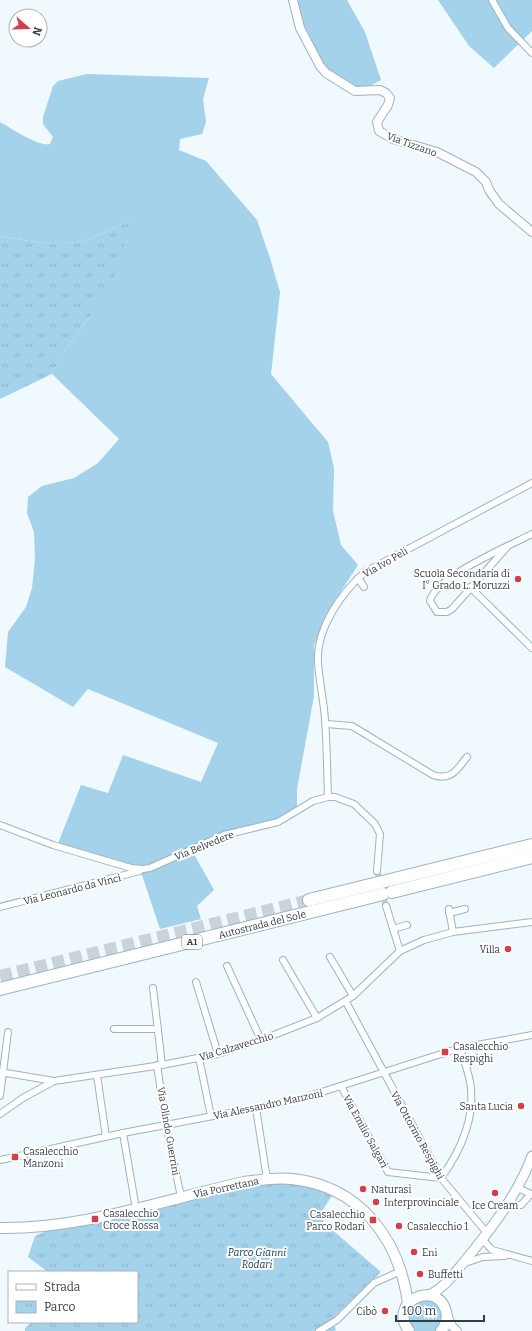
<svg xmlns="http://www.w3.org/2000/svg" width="532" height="1331" font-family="Bitter,serif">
<defs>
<pattern id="park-tufts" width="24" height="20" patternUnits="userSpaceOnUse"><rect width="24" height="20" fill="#a3d2ea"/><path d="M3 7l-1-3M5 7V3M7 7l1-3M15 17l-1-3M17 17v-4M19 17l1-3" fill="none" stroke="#8db5ca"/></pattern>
</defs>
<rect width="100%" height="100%" fill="#eff9fe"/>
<g fill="#a3d2ea">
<path d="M292,0H347L365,32L381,80L366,88L347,86L320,65Z"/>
<path d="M438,0H532V31L494,68L469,46Z"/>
<path d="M87,74L209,78L203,99L206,122L202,134L180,139L179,150L206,161L257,220L270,258L280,292L271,374L328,442L334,468L333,511L341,545L358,565L325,616L314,645V696L297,789V811L279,822L223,833L190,847L214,890L197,906L201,919L160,929L140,869L57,846L81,785L108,793L123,755L201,782L218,743L88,689L73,707L5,667L8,632L26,607L32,588L35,559L34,532L27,513L28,497L42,486L74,478L98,463L119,439L52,374L64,352L88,319L129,221C116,227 102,234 89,239C61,248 28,241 0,236V122C11,128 38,147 50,144L53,137L43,124V117L53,86L58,81Z"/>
<path d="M430,1299L440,1306L444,1318L437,1331H412L406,1313L412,1302Z"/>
</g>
<g fill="url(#park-tufts)">
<path d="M129,221L125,243L111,287L64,352L52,374L0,399V236C27,241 62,248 89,239C103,234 116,227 129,221Z"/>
<path d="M276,1182L313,1187L333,1194L320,1214L325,1218L323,1222L381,1272L332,1319L336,1330L334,1331H25V1328L32,1322H137V1272H48L28,1257L35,1236L46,1231L232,1189Z"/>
</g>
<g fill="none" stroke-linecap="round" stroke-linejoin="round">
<path stroke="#c9d3d8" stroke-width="6" stroke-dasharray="6 3" stroke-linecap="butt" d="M377,871L386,906"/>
<path stroke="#c9d3d8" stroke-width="12" stroke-dasharray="12 6" stroke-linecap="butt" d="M0,976L309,900"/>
<g stroke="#9cb4c1" stroke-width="8">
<g id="minor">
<path d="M492,0L508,28L532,53"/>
<path d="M507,547L452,609L447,612H437L430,601C435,577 509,546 532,534"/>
<path d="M358,578L364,587"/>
<path d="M470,587L532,648"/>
<path d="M326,724L352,726L433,775C451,781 457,770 467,757"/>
<path d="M328,797C327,771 327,745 325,720C324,701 319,681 318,662C316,629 341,593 365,572L532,483"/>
<path d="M0,825L53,845L131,868L143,869L150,868L224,835L278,822L313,801L328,797H335L354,804L375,824L380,834L377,871"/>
<path d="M386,906L400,951"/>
<path d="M0,907L140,871"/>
<path d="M449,909L453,932"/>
<path d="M449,913L465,909"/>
<path d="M393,929L407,925"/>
<path d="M330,957L353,996"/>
<path d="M283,960L317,1018"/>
<path d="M227,966L261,1040"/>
<path d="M196,982L218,1054"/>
<path d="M153,988L162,1065"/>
<path d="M346,1002L441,1178L487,1233"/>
<path d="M114,1029H158"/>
<path d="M199,1058L211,1116"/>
<path d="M157,1065L166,1125L181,1197"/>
<path d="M0,1072L54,1081"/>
<path d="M97,1075L106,1137"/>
<path d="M341,1086L388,1172L441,1178"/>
<path d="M0,1096L8,1032"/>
<path d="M256,1108L267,1179"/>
<path d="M0,1114L23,1098L54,1081L162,1065L218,1054L261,1040L317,1018L353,996L400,951L424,940L453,932L532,922"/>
<path d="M123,1133L136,1209"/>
<path d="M0,1160L123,1133L256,1108L306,1097L460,1048L532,1035"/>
<path d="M441,1178C459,1153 474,1122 471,1089C470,1075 464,1061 460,1048"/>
<path d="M507,1205H521L531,1194L518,1188"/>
<path d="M482,1239L492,1250L532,1261"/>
<path d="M465,1263L483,1257L505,1256"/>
<path d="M319,1331L337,1320L374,1283L401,1271"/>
</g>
</g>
<g stroke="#9cb4c1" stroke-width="10">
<g id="tertiary">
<path d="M293,0L300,28L320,66L326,73L355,91L380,90L386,93L390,98L388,105L377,122L379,131L393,139L437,152L476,172L486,182L489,190L499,204L532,232"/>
<path d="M447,1315L452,1326L457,1331"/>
</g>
</g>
<g stroke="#9cb4c1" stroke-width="11">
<path id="secondary" d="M429,1295C444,1288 454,1274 464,1262C491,1229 517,1196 532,1156"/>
</g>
<g stroke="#9cb4c1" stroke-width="12">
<g id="primary">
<path d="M0,1228C83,1229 163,1200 244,1182C260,1180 276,1177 292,1179C360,1186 399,1239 408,1303"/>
<path d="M409,1331C387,1301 437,1279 446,1311C448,1318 446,1325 441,1331"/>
</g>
</g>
<g stroke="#9cb4c1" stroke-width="14">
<g id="motorway">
<path d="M392,892L532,857"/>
<path d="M309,900L532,845"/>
<path d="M0,989L383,894"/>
</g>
</g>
<use href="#minor" stroke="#fff" stroke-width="6"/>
<use href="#tertiary" stroke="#fff" stroke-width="8"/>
<use href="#secondary" stroke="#fff" stroke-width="9"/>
<use href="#primary" stroke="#fff" stroke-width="10"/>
<use href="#motorway" stroke="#fff" stroke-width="12"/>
</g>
<g fill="#d0404a" stroke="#fff" stroke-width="1.5">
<circle cx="518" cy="579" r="4"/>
<circle cx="508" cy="949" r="4"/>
<rect x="441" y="1048" width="8" height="8" rx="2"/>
<circle cx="521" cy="1106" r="4"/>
<rect x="11" y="1153" width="8" height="8" rx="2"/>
<circle cx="363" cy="1189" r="4"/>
<circle cx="495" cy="1193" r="4"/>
<circle cx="376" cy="1202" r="4"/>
<rect x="91" y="1215" width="8" height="8" rx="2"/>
<rect x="369" y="1216" width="8" height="8" rx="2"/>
<circle cx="399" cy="1226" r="4"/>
<circle cx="414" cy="1252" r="4"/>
<circle cx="420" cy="1274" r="4"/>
<circle cx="385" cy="1311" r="4"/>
</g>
<g text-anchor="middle" stroke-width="4" stroke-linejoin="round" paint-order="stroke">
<rect fill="#fff" stroke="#70777b" stroke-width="1" x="182" y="935" width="20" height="14" rx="3"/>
<g font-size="9" font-weight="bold" fill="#333d42">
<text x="192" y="945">A1</text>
</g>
<g font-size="10" fill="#333d42" stroke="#fff">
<text transform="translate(412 144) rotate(20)" y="4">Via Tizzano</text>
<text transform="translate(385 562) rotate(-30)" y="4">Via Ivo Peli</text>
<text transform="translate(204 845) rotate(-22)" y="4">Via Belvedere</text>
<text transform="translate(72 889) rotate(-14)" y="4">Via Leonardo da Vinci</text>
<text transform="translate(262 924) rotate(-14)" y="4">Autostrada del Sole</text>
<text transform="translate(236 1046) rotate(-17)" y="4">Via Calzavecchio</text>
<text transform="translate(268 1104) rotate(-12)" y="4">Via Alessandro Manzoni</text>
<text transform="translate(169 1131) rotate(80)" y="4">Via Olindo Guerrini</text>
<text transform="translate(366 1131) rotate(61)" y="4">Via Emilio Salgari</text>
<text transform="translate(418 1135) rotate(61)" y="4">Via Ottorino Respighi</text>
<text transform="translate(226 1187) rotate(-12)" y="4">Via Porrettana</text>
</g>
<g font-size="10" fill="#333d42" stroke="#fff" text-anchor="start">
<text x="510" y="577" text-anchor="end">Scuola Secondaria di<tspan x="510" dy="12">I° Grado L. Moruzzi</tspan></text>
<text x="500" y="953" text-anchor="end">Villa</text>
<text x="453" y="1050">Casalecchio<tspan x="453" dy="12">Respighi</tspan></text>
<text x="513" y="1110" text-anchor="end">Santa Lucia</text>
<text x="23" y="1155">Casalecchio<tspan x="23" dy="12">Manzoni</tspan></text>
<text x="371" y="1193">Naturasì</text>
<text x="384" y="1206">Interprovinciale</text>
<text x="495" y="1209" text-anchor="middle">Ice Cream</text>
<text x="103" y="1217">Casalecchio<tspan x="103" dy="12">Croce Rossa</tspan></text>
<text x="365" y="1218" text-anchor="end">Casalecchio<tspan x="365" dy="12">Parco Rodari</tspan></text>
<text x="407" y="1230">Casalecchio 1</text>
<text x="422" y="1256">Eni</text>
<text x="428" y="1278">Buffetti</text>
<text x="377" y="1315" text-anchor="end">Cibò</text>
</g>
<g font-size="10" font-style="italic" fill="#123545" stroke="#fff">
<text x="257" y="1256">Parco Gianni<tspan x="257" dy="12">Rodari</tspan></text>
</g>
</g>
<rect x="8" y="1271" width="130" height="52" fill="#ffffff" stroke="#adb1b3"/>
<rect x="16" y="1284" width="20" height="6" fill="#ffffff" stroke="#adb1b3"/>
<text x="44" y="1291" font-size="12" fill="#333d42">Strada</text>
<rect x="16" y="1301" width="20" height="12" fill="url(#park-tufts)" stroke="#adb1b3"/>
<text x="44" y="1311" font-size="12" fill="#333d42">Parco</text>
<g transform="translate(28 28) rotate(110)"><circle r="19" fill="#ffffff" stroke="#adb1b3"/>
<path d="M0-3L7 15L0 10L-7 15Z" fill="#d0404a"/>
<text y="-6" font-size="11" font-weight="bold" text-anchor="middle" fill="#333d42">N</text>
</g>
<path d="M396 1315v6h88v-6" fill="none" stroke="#333d42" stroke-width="2"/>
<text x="402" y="1315" font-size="12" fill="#333d42" stroke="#ffffff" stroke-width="3" paint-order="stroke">100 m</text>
</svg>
